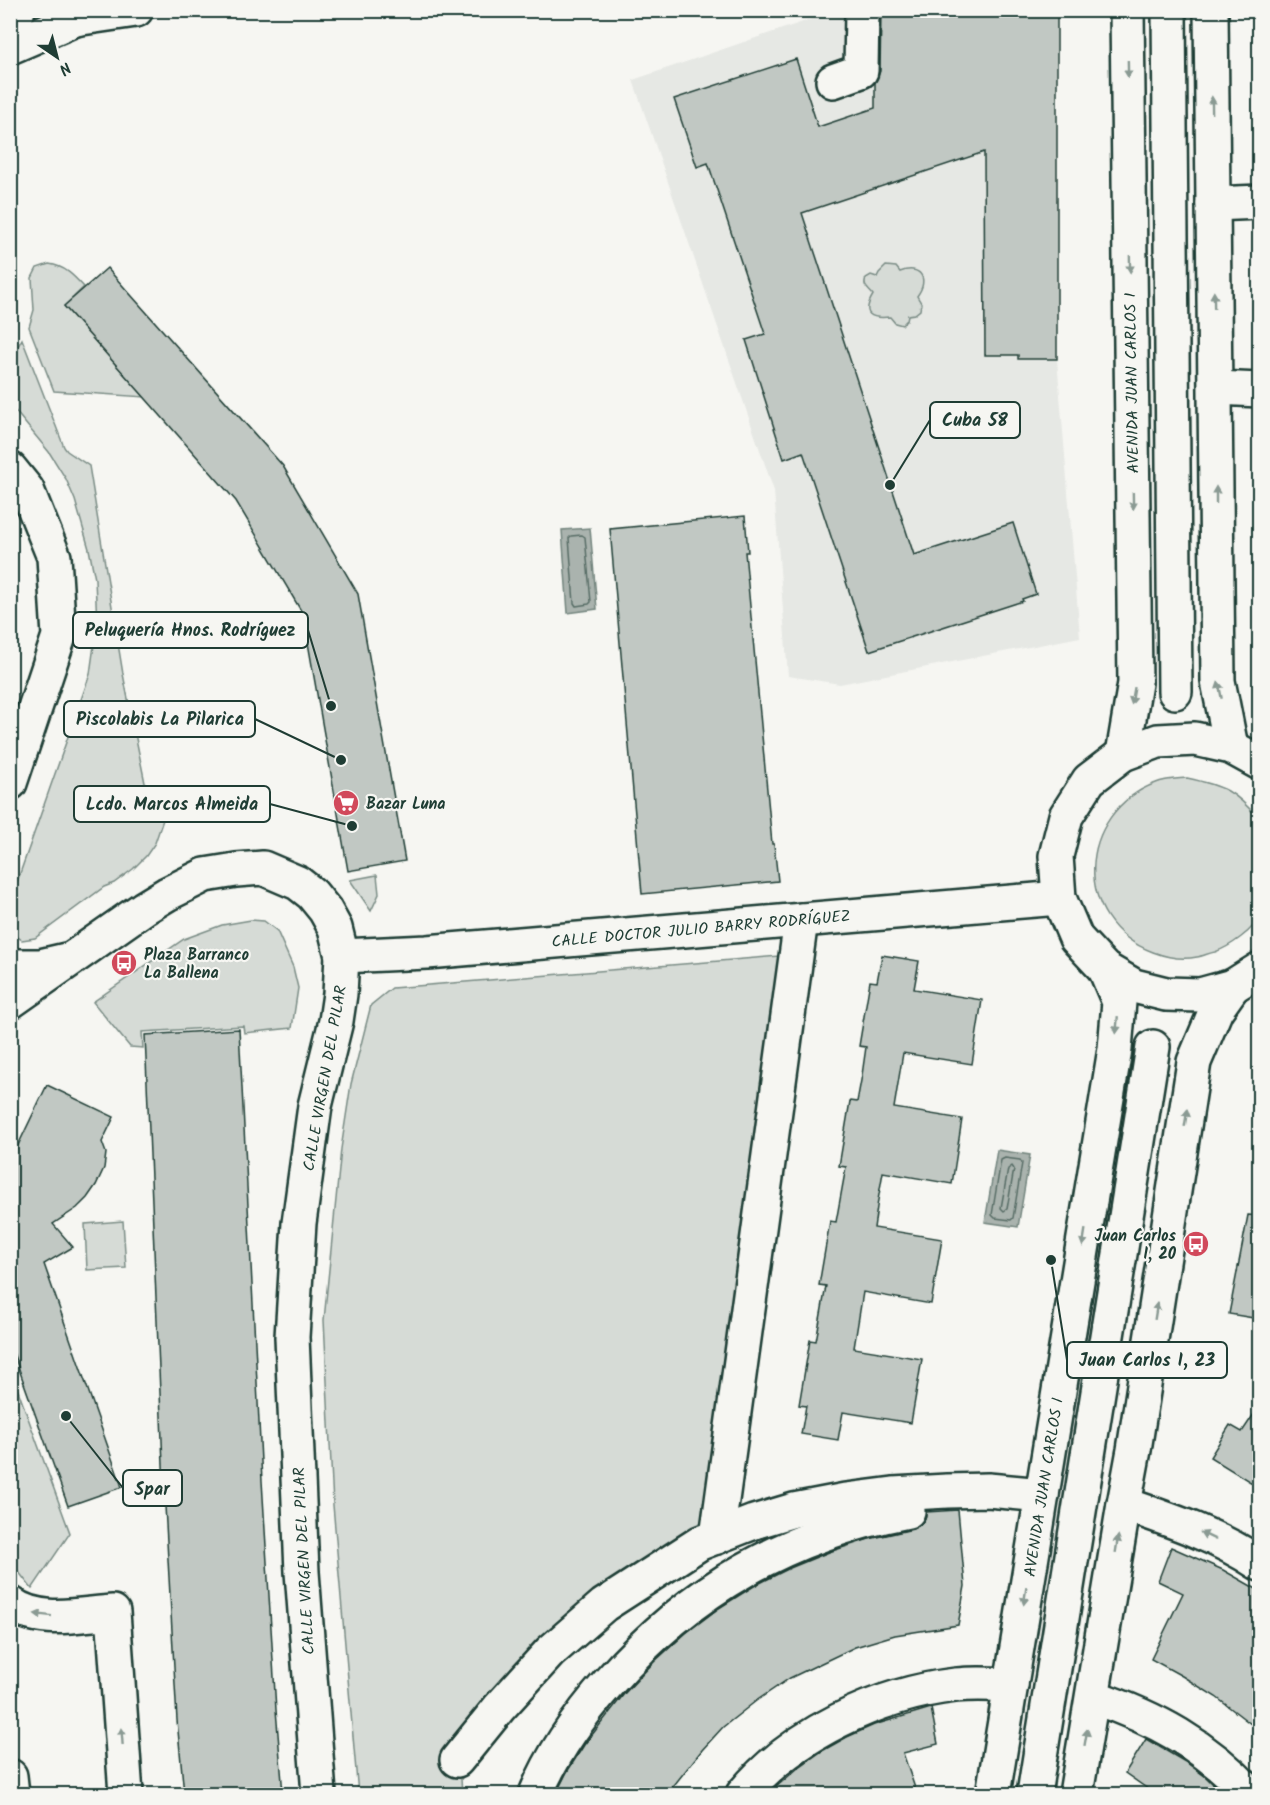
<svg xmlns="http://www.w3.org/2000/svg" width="1270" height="1805" font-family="Kalam,sans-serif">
<rect width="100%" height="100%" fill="#f6f6f2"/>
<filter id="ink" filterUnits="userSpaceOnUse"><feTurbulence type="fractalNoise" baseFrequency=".0167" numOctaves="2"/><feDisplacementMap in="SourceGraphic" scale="12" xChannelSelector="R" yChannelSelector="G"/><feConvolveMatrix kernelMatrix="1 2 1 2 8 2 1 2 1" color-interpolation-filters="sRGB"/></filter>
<g filter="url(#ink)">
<path fill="#e6e8e4" d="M835,11H1057V359L1080,637L840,684L788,676L774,491L633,80Z"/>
<g fill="#d6dbd6" stroke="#7a8c85" stroke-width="1.5">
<path d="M49,264C65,266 74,276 84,287L64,306L145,397L54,391L29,327L34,310L32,278L37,268Z"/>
<path d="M886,266L896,267L900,272C920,264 930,279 917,296L921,303L920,310L915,314L908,315L907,320L902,325L895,323L890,317C871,319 861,315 873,295C869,289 862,287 866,278L871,275L877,277L879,273Z"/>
<path d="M22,339L64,447L67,451L89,466L123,674L146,788L168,805L155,843L146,856L133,869L114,883L104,887L35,938L22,940L11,933V899L90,674L97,624L95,579L89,549L75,500L66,479L49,452L11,406V358Z"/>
<path d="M1187,778C1224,786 1235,791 1259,819C1260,844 1260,868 1260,892C1260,899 1261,909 1260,915C1255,930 1229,947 1215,952C1209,953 1203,956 1197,957C1183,960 1166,957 1153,952C1071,922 1076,813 1156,783C1165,779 1177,779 1187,778Z"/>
<path d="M377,875L379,894L371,911L350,880Z"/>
<path d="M251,920L264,921L277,931L293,967L298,988L292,1028L244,1033L243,1026L142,1032L143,1048L130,1047L93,1002L184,939L222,925Z"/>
<path d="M779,956L710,1479L709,1546L585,1633L461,1779L462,1794H358L333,1505L324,1320L341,1149L351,1084L371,1005L392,988Z"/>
<path d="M123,1221L126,1268L87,1270L85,1224Z"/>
<path d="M12,1374L70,1533L32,1589L11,1562L10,1375Z"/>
</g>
<g fill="#aab3ae" stroke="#72847d" stroke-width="1.5">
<path d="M590,528L597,609L568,613L562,530Z"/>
<path d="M997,1150L1030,1155L1018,1227L985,1222Z"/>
</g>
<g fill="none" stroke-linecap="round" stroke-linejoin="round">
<g stroke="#576c65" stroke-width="1.5">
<path d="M582,535L585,537L591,602L589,604L576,606L574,603L569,538L571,536Z"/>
<path d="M1005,1158L1020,1160L1022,1163L1013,1218L1011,1220L995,1218L992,1215L1001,1160Z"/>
<path d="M1012,1166L1014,1169L1007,1209L1004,1211L1001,1208L1008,1169Z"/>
</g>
</g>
<g fill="#c1c8c3" stroke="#1f3d34" stroke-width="1.5">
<path d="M881,10H1057V359H1018V355H985L984,152L802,213L914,555L1013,523L1036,594L1022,599L1023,601L869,651L803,452L784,459L746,340L765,334L708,163L697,167L674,99L796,59L818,127L875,108V83L880,71Z"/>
<path d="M107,268L283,466L358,594L405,861L348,871L303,614L236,501L64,306Z"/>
<path d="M745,516L748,552H745L772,844H774L778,881L642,894L610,529Z"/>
<path d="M882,955L919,961L914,989L982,1000L972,1064L903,1053L894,1108L962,1119L952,1184L883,1172L878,1200L874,1228L942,1239L931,1304L863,1292L854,1348L922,1359L911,1423L843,1412L838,1440L801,1434L806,1406L799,1405L810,1340L816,1341L821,1314L826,1286L819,1285L830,1221L836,1222L846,1167L839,1166L850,1101L857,1102L862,1075L866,1047L859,1046L870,981L877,982Z"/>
<path d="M239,1029L262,1481L276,1710L283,1794H184L177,1720L164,1488L145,1035Z"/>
<path d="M47,1085L114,1117L102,1142L106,1153L104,1168L96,1185L87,1198L77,1208L53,1224L73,1247L44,1264L122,1487L68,1506L10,1344V1162Z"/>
<path d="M1248,1215L1260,1216V1319L1229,1314Z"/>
<path d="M1260,1405V1488L1210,1457L1230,1425L1242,1432Z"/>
<path d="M958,1510L965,1586L958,1625L895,1635L855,1647L790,1678L756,1701L723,1727L702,1750L667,1794H556L567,1772L584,1745L624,1694L654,1662L686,1633L719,1608L754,1586L790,1568L829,1552L869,1539L913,1529L921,1524L926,1517V1512Z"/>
<path d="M1171,1547L1223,1570L1260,1591V1731L1216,1697L1182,1676L1151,1659L1183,1593L1158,1581Z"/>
<path d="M931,1708L938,1744L903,1753L917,1794H768L798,1768L822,1751L847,1737L874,1725Z"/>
<path d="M1146,1739L1187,1763L1206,1777L1223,1794H1155L1125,1773Z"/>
</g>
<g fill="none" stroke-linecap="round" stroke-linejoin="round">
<g stroke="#1f3d34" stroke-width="38">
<g id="minor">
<path d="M64,10L75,19L136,10"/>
<path d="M1169,10L1175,692"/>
<path d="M1211,10L1218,681L1231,747"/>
<path d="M10,36L18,10"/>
<path d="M10,47L75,19"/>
<path d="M833,81L861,71L862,10"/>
<path d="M1213,204L1260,202"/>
<path d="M1216,388L1260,390"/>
<path d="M10,469L27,490L54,557L59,636L10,783"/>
<path d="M1123,754L1135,683L1127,10"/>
<path d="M1260,763L1231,747L1195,739L1158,741L1123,754L1089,780L1066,816L1056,856L1059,898L1076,938L1105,969L1134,986L1166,994L1200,995L1233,986L1260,969"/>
<path d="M342,956L427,952L1059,898"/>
<path d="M10,964L13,966H40L66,960"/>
<path d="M10,1002L144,908L167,894L205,875L236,870L263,868L298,883L312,894L325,910L335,928L342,956L340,994L336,1021L315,1106L299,1223L292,1337L302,1572L319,1794"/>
<path d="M1124,1504C1171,1520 1218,1536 1260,1564"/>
<path d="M717,1537L801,920"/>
<path d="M10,1603C39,1625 80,1614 113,1612L126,1794"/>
<path d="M1093,1697C1156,1718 1205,1745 1251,1794"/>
<path d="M457,1760L499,1708L550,1652L604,1605L700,1543L754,1522L794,1510L846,1500L893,1494L947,1491L988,1490L1042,1495"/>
<path d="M10,1776L12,1794"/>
<path d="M536,1794C553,1752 580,1715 610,1681C691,1589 788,1534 908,1511"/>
<path d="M743,1794C793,1734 878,1694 956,1685C974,1683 993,1684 1011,1685"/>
<path d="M993,1794L1115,1049L1119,1002L1105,969"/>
<path d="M1034,1794L1153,1047"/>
<path d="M1076,1794L1124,1504L1134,1450L1194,1062L1216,1010L1233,986"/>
</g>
</g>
<use href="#minor" stroke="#f6f6f2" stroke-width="33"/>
</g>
<defs><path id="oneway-solid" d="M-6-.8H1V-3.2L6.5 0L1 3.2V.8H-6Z" transform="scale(1.5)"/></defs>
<g fill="#8a9a93">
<use href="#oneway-solid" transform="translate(1128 69) rotate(89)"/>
<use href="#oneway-solid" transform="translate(1212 105) rotate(-91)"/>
<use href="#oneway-solid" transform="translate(1130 264) rotate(89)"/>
<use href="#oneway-solid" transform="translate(1214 300) rotate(-91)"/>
<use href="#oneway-solid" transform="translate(1216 495) rotate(-90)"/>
<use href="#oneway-solid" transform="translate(1133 501) rotate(89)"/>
<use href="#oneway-solid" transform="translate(1220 690) rotate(-101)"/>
<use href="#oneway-solid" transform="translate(1133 696) rotate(100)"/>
<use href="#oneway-solid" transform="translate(1117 1025) rotate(95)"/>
<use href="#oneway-solid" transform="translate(1186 1118) rotate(-81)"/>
<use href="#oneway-solid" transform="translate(1084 1238) rotate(99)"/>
<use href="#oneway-solid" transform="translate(1156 1311) rotate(-81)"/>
<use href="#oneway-solid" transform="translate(1208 1536) rotate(-154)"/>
<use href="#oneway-solid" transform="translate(1117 1544) rotate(-81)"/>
<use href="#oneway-solid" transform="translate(1025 1596) rotate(99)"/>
<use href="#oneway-solid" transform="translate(43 1615) rotate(-173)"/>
<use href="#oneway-solid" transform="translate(122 1736) rotate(-94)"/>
<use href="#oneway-solid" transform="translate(1086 1737) rotate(-80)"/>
</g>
</g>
<defs>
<g id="supermarket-disc" transform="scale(1.35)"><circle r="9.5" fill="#d1495b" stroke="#f6f6f2"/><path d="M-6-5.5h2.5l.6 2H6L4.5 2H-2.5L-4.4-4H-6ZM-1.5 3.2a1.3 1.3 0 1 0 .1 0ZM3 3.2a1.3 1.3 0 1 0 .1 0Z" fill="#fff"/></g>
<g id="bus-disc" transform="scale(1.35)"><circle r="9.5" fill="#d1495b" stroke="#f6f6f2"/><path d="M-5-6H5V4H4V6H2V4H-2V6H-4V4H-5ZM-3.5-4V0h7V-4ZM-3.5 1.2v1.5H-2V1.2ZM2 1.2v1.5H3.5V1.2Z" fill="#fff"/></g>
</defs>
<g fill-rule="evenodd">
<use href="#supermarket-disc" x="346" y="803"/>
<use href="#bus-disc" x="124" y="963"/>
<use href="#bus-disc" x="1196" y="1244"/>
</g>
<g text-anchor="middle" stroke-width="4.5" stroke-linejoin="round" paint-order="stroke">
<g font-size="16" fill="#1f3d34" stroke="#f6f6f2">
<text transform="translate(1131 383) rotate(-91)" y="6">AVENIDA JUAN CARLOS I</text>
<text transform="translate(701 928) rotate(-5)" y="6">CALLE DOCTOR JULIO BARRY RODRÍGUEZ</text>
<text transform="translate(324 1078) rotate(-80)" y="6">CALLE VIRGEN DEL PILAR</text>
<text transform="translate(1043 1487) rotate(-81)" y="6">AVENIDA JUAN CARLOS I</text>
<text transform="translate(303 1561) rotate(-93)" y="6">CALLE VIRGEN DEL PILAR</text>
</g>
<g font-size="16" font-weight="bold" fill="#1f3d34" stroke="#f6f6f2" text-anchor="start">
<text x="366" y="809">Bazar Luna</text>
<text x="144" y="960">Plaza Barranco<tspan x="144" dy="18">La Ballena</tspan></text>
<text x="1176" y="1241" text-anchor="end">Juan Carlos<tspan x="1176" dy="18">I, 20</tspan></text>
</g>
</g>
<path fill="none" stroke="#1f3d34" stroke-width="2" d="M890 485L930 420M331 706L308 630M341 760L255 719M352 826L270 804M1051 1260L1067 1360M66 1416L123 1488"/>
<g fill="#1f3d34" stroke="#f6f6f2" stroke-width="2">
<circle cx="890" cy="485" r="6"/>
<circle cx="331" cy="706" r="6"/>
<circle cx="341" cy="760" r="6"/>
<circle cx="352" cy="826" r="6"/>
<circle cx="1051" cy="1260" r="6"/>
<circle cx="66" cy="1416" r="6"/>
</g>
<g fill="#f6f6f2" stroke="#1f3d34" stroke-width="2">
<rect x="930" y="402" width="90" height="36" rx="6"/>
<rect x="73" y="612" width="235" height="36" rx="6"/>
<rect x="64" y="701" width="191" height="36" rx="6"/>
<rect x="74" y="786" width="196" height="36" rx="6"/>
<rect x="1067" y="1342" width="160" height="36" rx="6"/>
<rect x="123" y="1470" width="59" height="36" rx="6"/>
</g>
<g font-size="18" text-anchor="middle" font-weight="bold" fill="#1f3d34">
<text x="975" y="426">Cuba 58</text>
<text x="190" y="636">Peluquería Hnos. Rodríguez</text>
<text x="160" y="725">Piscolabis La Pilarica</text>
<text x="172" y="810">Lcdo. Marcos Almeida</text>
<text x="1147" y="1366">Juan Carlos I, 23</text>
<text x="152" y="1495">Spar</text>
</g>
<rect width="1270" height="1805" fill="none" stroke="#f6f6f2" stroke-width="36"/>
<rect x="18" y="18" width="1234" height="1769" fill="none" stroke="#1f3d34" stroke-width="2" filter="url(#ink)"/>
<g transform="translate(57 57) rotate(145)" stroke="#f6f6f2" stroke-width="4.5" paint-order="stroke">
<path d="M0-4.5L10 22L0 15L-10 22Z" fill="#1f3d34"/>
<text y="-9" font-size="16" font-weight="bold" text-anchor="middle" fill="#1f3d34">N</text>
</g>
</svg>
